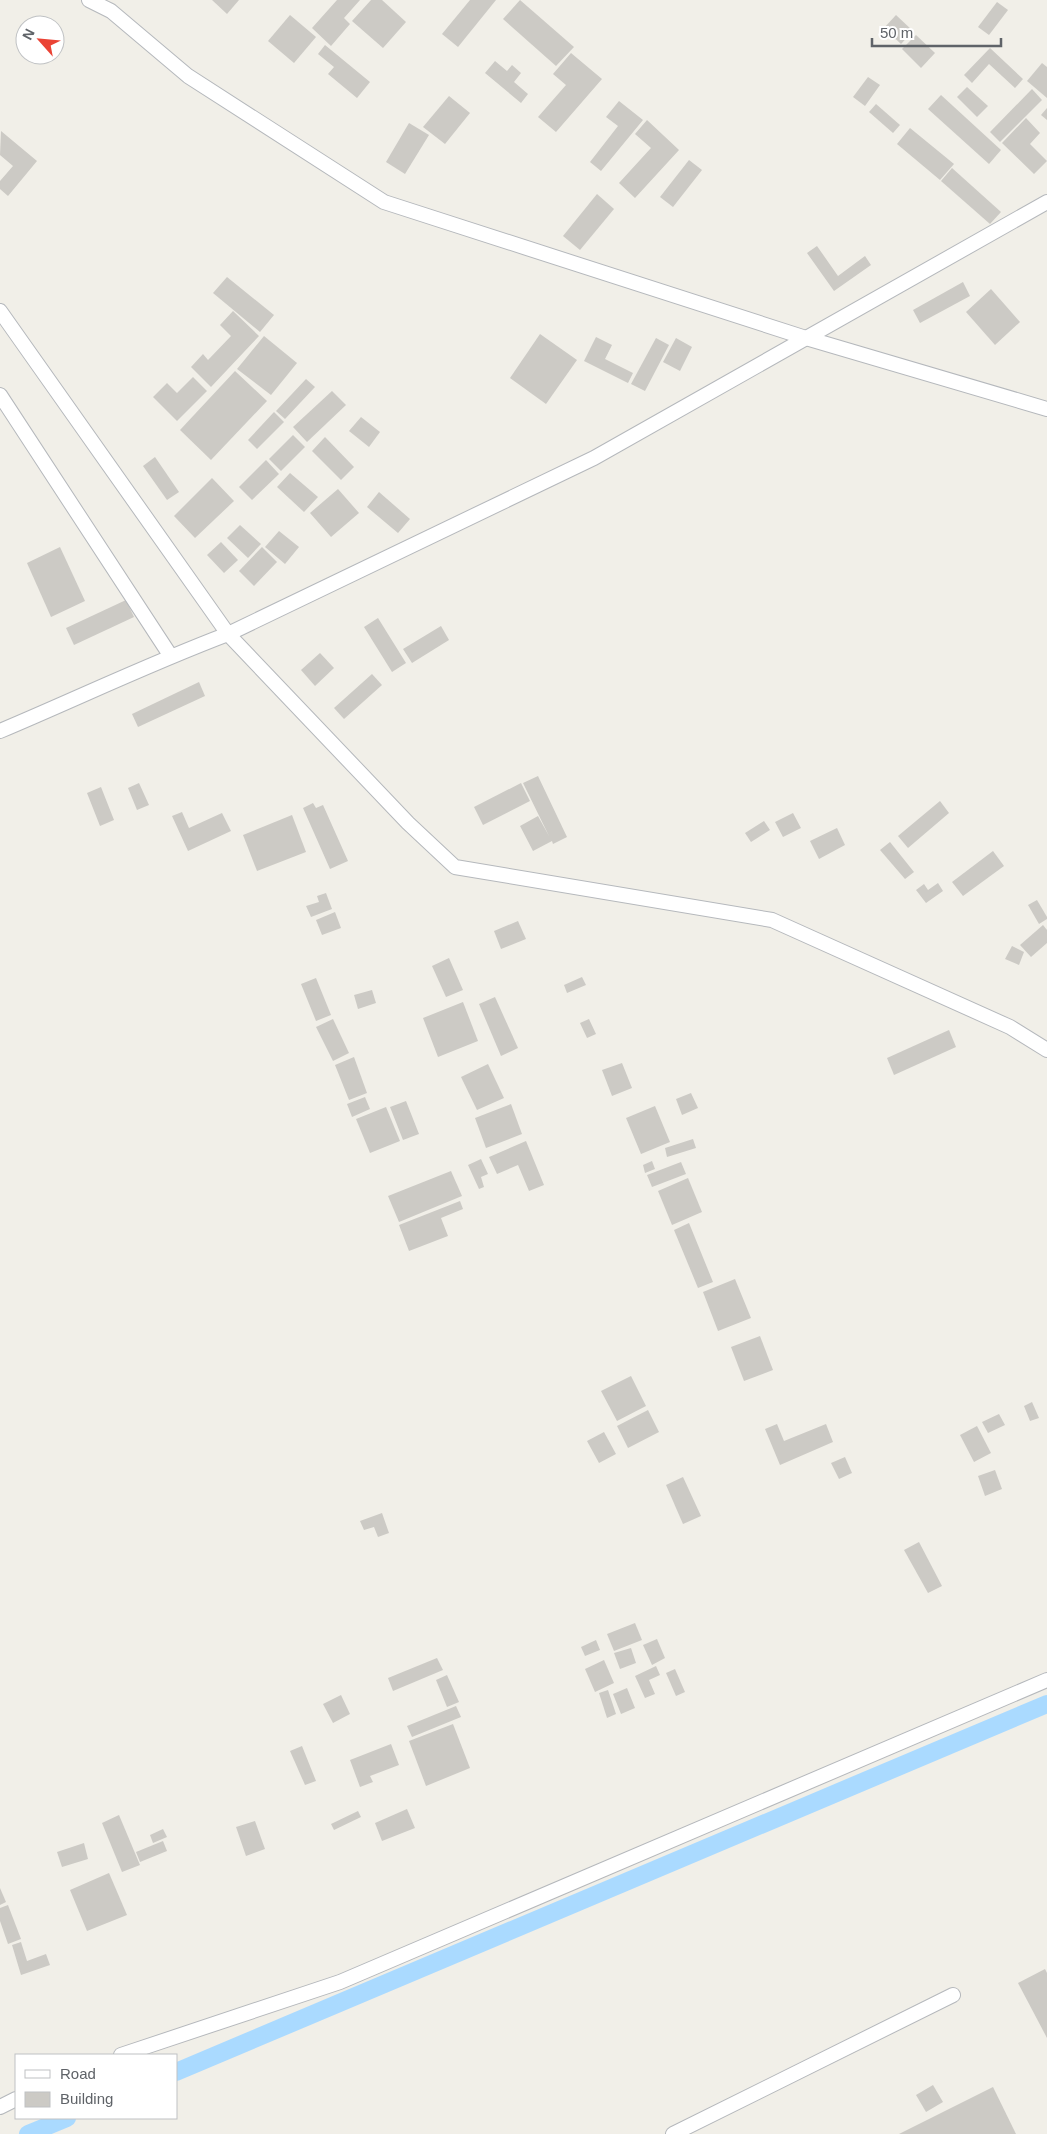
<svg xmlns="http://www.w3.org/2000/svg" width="1047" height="2134" font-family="Helvetica,sans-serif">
<rect width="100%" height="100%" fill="#f1efe8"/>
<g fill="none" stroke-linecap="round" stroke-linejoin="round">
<g stroke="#aadaff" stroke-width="18">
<path d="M176,2072L1047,1704"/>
<path d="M28,2134L67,2118"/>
</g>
</g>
<g fill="#cccac5">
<path d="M212,0H239L227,14Z"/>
<path d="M337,0H360L344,18L350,24L331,46L312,28Z"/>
<path d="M371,0H382L406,22L383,48L352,21Z"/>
<path d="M470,0H496L458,47L442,34Z"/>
<path d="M520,0L574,47L556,66L503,19Z"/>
<path d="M997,2L1008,10L989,35L978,27Z"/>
<path d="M290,15L316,37L294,63L268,41Z"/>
<path d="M896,15L913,31L901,44L884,28Z"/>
<path d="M916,35L935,53L921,68L902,49Z"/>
<path d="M325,45L370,82L357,98L328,74L334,67L318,54Z"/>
<path d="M990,48L1023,79L1015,88L989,64L972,83L964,75Z"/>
<path d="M571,53L602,79L556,132L538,117L566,85L553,74Z"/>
<path d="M495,61L507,71L512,65L521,73L514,82L528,94L521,103L485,73Z"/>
<path d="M1042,63L1047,67V98L1027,81Z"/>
<path d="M868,77L880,85L865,106L853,97Z"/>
<path d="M967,87L988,106L977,117L957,97Z"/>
<path d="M1032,89L1042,100L1000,142L990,132Z"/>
<path d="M941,95L1001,150L989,164L928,109Z"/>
<path d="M449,96L470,113L445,144L423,127Z"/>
<path d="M619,101L643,120L601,171L590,162L618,126L606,117Z"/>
<path d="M876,104L900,125L893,133L869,112Z"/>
<path d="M1047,108V120L1041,115Z"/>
<path d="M1026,118L1040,133L1030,144L1047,161L1034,174L1002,143Z"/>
<path d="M647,120L679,150L635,198L619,183L651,148L635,134Z"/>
<path d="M409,123L429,135L405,174L386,162Z"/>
<path d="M910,128L954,164L940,180L897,144Z"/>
<path d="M1,131L37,161L8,196L0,189V181L13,166L0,155Z"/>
<path d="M689,160L702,170L673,207L660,197Z"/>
<path d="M952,168L1001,212L990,224L941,181Z"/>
<path d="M597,194L614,209L580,250L563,236Z"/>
<path d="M817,246L838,276L865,256L871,265L834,291L807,253Z"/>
<path d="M227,277L274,315L260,332L213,293Z"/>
<path d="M963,282L970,296L920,323L913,310Z"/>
<path d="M991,289L1020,322L995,345L966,312Z"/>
<path d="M233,311L259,336L211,387L191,367L203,354L208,360L231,336L220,325Z"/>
<path d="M540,334L577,360L546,404L510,378Z"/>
<path d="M264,336L297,363L271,395L237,369Z"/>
<path d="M596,337L612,345L605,359L633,373L628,383L584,361Z"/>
<path d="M656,338L669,345L645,391L631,384Z"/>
<path d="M676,338L692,347L680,371L663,362Z"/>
<path d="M235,371L267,401L211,460L180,430Z"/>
<path d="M193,377L207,391L177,421L153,397L167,383L177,393Z"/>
<path d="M306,379L315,387L285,419L276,411Z"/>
<path d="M332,391L346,405L307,442L293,427Z"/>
<path d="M274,412L284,422L257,449L248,440Z"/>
<path d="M361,417L380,432L369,447L349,431Z"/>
<path d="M293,435L305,447L281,471L269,459Z"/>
<path d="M325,437L354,467L341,480L312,451Z"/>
<path d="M155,457L179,492L167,500L143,466Z"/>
<path d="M266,460L279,474L252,500L239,487Z"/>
<path d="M290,473L318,497L304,512L277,487Z"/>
<path d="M212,478L234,501L195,538L174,516Z"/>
<path d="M338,489L359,513L331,537L310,513Z"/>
<path d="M379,492L410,519L398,533L367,507Z"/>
<path d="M240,525L261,544L248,558L227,538Z"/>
<path d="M279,531L299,547L285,564L265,547Z"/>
<path d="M221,542L238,560L224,573L207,555Z"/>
<path d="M60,547L85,601L51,617L27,563Z"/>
<path d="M262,547L277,562L254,586L239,571Z"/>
<path d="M126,600L134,617L74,645L66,628Z"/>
<path d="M378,618L406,663L392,672L364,627Z"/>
<path d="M441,626L449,640L412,663L403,649Z"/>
<path d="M320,653L334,668L315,686L301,670Z"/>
<path d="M372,674L382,685L344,719L334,708Z"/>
<path d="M199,682L205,696L138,727L132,714Z"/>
<path d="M538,776L567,837L553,844L552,841L533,851L520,826L538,816L549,836L523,783Z"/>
<path d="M139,783L149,805L137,810L128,788Z"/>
<path d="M521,783L530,801L483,825L474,807Z"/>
<path d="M101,787L114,820L100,826L87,793Z"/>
<path d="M940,801L949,813L908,848L898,836Z"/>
<path d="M313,803L316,808L323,805L348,861L330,869L303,808Z"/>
<path d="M182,812L189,828L222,813L231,831L188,851L172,816Z"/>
<path d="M793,813L801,828L783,837L775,822Z"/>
<path d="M292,815L306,852L257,871L243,835Z"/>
<path d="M764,821L770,830L751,842L745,833Z"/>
<path d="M837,828L845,845L819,859L810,841Z"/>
<path d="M890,842L914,872L905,879L880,850Z"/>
<path d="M993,851L1004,866L963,896L952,882Z"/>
<path d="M938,883L943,891L926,903L916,890L924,884L928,890Z"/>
<path d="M326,893L332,909L311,917L306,906L319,902L317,896Z"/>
<path d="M1037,900L1047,917V919L1039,924L1028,905Z"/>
<path d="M335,912L341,928L322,935L316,920Z"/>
<path d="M518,921L526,939L501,949L494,931Z"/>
<path d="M1043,925L1047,930V943L1031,957L1020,945Z"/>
<path d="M1012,946L1024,952L1019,965L1005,959Z"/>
<path d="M449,958L463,990L446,997L432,966Z"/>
<path d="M582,977L586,985L567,993L564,985Z"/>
<path d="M316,978L331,1015L316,1021L301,984Z"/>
<path d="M372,990L376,1003L358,1009L354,995Z"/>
<path d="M495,997L518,1048L501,1056L479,1004Z"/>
<path d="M463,1002L478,1041L438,1057L423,1018Z"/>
<path d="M333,1019L349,1053L333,1061L316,1027Z"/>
<path d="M589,1019L596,1034L587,1038L580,1023Z"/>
<path d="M949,1030L956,1047L894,1075L887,1058Z"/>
<path d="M354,1057L367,1093L349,1100L335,1065Z"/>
<path d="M622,1063L632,1088L612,1096L602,1070Z"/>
<path d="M488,1064L504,1098L477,1110L461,1077Z"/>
<path d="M691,1093L698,1108L682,1115L676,1099Z"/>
<path d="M365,1097L370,1109L352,1117L347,1104Z"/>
<path d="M406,1101L419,1134L403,1140L390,1107Z"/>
<path d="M511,1104L522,1134L486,1148L475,1118Z"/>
<path d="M655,1106L670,1142L641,1154L626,1118Z"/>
<path d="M386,1107L400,1141L370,1153L356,1119Z"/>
<path d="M693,1139L696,1148L667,1157L665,1148Z"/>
<path d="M526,1141L544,1185L529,1191L518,1165L497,1174L489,1157Z"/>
<path d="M481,1159L488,1174L481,1177L484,1187L479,1189L468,1165Z"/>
<path d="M652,1161L655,1169L645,1173L643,1165Z"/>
<path d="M681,1162L686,1174L652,1187L647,1175Z"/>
<path d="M451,1171L462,1196L399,1222L388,1196Z"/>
<path d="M688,1178L702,1212L672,1225L658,1191Z"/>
<path d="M460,1201L463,1209L441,1218L448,1236L409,1251L399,1225Z"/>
<path d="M689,1223L713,1282L698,1288L674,1230Z"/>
<path d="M735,1279L751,1318L718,1331L703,1292Z"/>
<path d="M760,1336L773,1370L744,1381L731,1347Z"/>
<path d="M631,1376L646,1406L617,1421L601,1391Z"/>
<path d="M1032,1402L1039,1418L1030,1421L1024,1406Z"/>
<path d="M648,1410L659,1432L628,1448L617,1426Z"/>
<path d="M999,1414L1005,1425L988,1433L982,1422Z"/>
<path d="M777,1424L784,1441L826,1424L833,1442L780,1465L765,1429Z"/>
<path d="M977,1426L991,1453L974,1462L960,1435Z"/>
<path d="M604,1432L616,1454L599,1463L587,1441Z"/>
<path d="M845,1457L852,1473L839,1479L831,1463Z"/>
<path d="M995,1470L1002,1489L985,1496L978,1476Z"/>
<path d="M683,1477L701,1516L683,1524L666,1485Z"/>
<path d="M382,1513L389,1533L378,1537L374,1527L364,1530L360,1521Z"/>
<path d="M919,1542L942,1586L928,1593L904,1550Z"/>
<path d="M635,1623L642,1640L614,1651L607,1634Z"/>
<path d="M657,1639L665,1658L652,1665L643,1645Z"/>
<path d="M596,1640L600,1650L585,1656L581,1647Z"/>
<path d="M631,1648L636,1663L620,1669L614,1653Z"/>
<path d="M437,1658L443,1670L393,1691L388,1678Z"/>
<path d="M604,1660L614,1683L595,1692L585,1669Z"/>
<path d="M656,1666L660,1675L649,1680L655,1694L645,1698L635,1676Z"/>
<path d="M675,1669L685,1692L676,1696L666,1673Z"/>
<path d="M447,1675L459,1702L447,1707L436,1680Z"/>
<path d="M627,1688L635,1708L621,1714L613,1694Z"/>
<path d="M608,1690L616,1714L607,1718L599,1693Z"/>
<path d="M341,1695L350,1714L333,1723L323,1704Z"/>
<path d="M456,1706L461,1717L412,1737L407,1726Z"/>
<path d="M453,1724L470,1768L426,1786L409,1741Z"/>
<path d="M391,1744L399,1765L370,1776L373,1782L360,1787L350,1760Z"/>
<path d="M302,1746L316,1781L305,1785L290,1751Z"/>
<path d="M407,1809L415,1828L382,1841L375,1823Z"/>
<path d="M358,1811L361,1817L334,1830L331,1824Z"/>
<path d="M119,1815L140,1865L122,1872L102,1823Z"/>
<path d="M255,1821L265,1849L246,1856L236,1827Z"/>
<path d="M163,1829L167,1837L153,1843L150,1835Z"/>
<path d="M163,1841L167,1851L140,1862L136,1852Z"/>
<path d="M84,1843L88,1859L62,1867L57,1852Z"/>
<path d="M109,1873L127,1915L87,1931L70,1890Z"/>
<path d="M0,1888L6,1902L0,1905Z"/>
<path d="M8,1905L21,1939L8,1944L0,1921V1908Z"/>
<path d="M21,1942L27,1961L46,1954L50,1965L21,1975L12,1945Z"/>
<path d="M1045,1969L1047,1973V2038L1018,1983Z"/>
<path d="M933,2085L943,2102L926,2112L916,2095Z"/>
<path d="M993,2087L1016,2134H899Z"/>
</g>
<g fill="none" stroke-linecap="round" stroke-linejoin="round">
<g stroke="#b5b8bc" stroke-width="16">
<g id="street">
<path d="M89,0L111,11L188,76L384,202L806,338L1047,409"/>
<path d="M0,311L228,634L408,823L455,867L772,920L1010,1027L1047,1050"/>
<path d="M0,395L170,655"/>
<path d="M0,731C76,699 151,663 228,634L594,458L1047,202"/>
<path d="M121,2055L340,1982L1047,1680"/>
<path d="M0,2107L16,2099"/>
<path d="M673,2134L953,1995"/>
</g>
</g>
<use href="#street" stroke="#fff" stroke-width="14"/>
</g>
<rect x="15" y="2054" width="162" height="65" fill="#ffffff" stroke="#bfc1c3"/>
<rect x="25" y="2070" width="25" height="8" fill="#ffffff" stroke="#bfc1c3"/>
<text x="60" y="2079" font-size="15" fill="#5f6368">Road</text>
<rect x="25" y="2092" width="25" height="15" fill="#cccac5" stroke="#bfc1c3"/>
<text x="60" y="2104" font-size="15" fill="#5f6368">Building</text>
<g transform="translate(40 40) rotate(297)"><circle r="24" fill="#ffffff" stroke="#bfc1c3"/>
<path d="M0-4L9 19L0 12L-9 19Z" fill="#ea4335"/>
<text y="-8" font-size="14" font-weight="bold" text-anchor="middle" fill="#5f6368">N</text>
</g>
<path d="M872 38v8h129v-8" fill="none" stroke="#5f6368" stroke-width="2.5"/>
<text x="880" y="38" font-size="15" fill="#5f6368" stroke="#ffffff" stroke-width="4" paint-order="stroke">50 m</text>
</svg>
